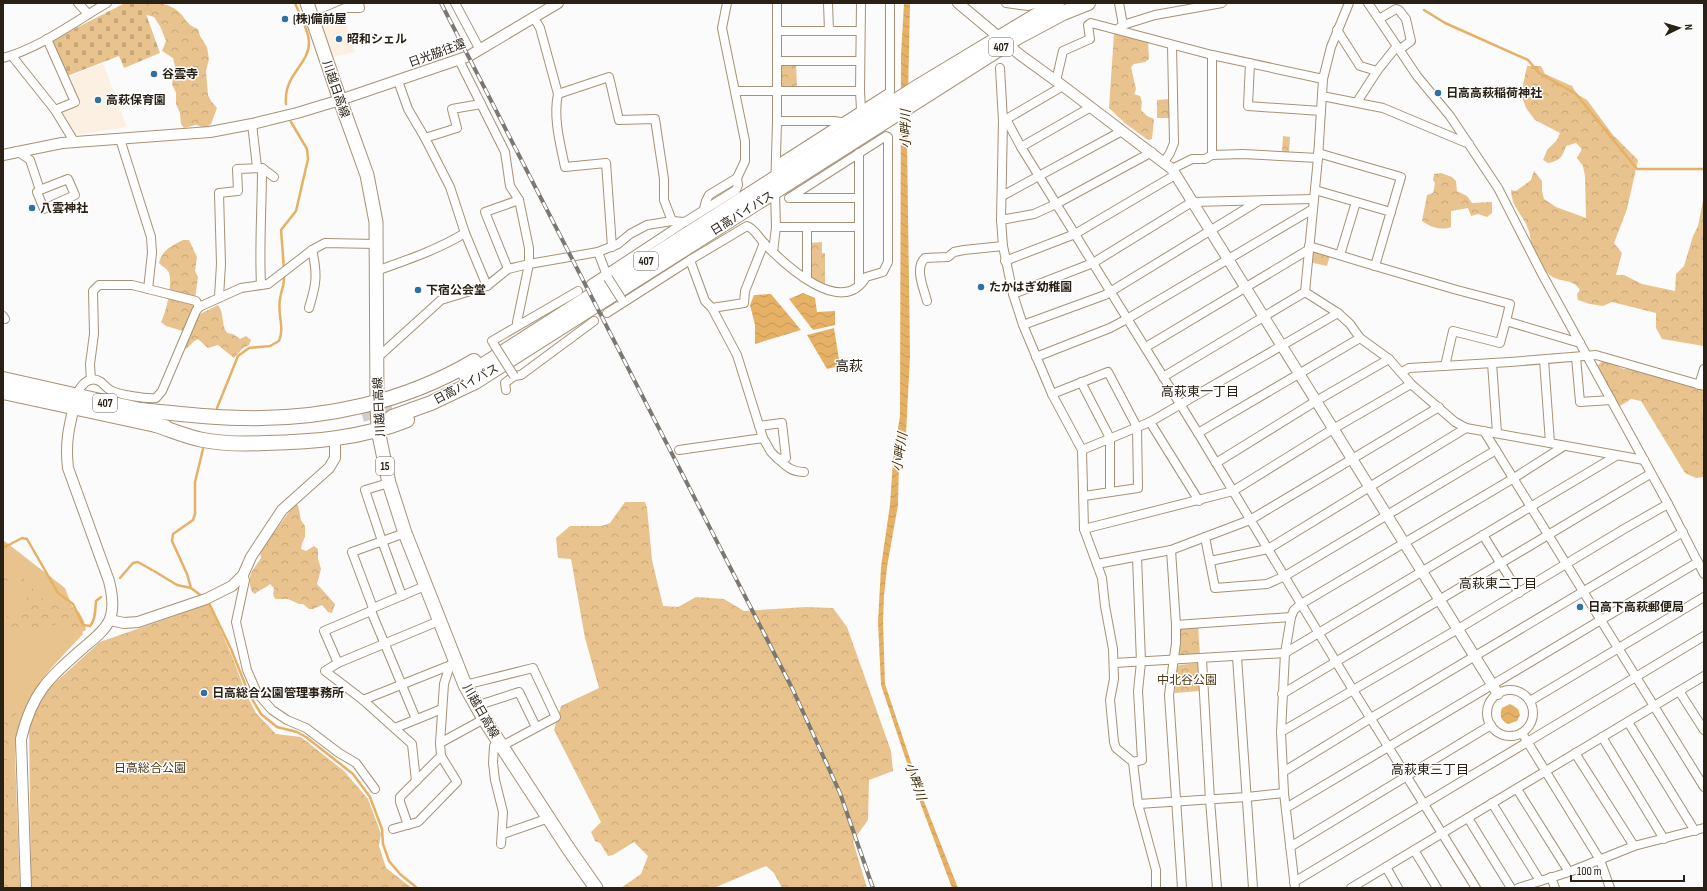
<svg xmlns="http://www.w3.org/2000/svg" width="1707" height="891" font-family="'Sofia Sans Condensed','Noto Sans JP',sans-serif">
<defs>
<pattern id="forest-crowns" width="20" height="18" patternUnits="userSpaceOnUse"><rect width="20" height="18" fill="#e8c38e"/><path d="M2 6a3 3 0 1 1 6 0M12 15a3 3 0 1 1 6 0" fill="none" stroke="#c7a77a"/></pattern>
<pattern id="cemetery-stones" width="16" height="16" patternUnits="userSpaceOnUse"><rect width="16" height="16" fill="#e8c38e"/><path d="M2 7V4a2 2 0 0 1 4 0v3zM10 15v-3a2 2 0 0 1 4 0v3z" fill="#c7a77a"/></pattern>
<pattern id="water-waves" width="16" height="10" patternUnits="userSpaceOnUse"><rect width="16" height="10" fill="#e6b165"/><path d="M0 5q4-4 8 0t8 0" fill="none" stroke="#c59857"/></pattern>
</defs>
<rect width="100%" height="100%" fill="#fbfbfb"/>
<g fill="#fbf0e2">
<path d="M343,15L355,52L333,57L321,21L332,16L334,18Z"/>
<path d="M103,63L127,127L75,135L62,112L80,105L69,77Z"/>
</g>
<path fill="#e8c38e" d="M3,540L65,588L83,634C46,674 17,698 15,756L20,888H3Z"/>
<g fill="url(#forest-crowns)">
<path d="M132,3C150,3 169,0 182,15C187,22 189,26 198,29L200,36L207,47L209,59L206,71L208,95L211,101L217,108L211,124L206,128L196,125L184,128L181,124L180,113L176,104V93L172,84L175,66L173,58L162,51L166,41L160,26L154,17L137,12Z"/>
<path d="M1114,33L1122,34L1148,42L1149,59L1145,62L1134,64L1131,67L1136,89L1134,94L1140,96L1142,102L1141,110L1147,116L1154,119L1152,139L1148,140L1126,124L1109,108Z"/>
<path d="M796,62L797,88H783L781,86L780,66L783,63Z"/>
<path d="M1527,66H1541L1545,74L1572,86L1577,94L1587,100L1613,135L1638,160L1627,209L1614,243L1622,253L1616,275H1624L1642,284L1675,291L1676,274L1684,266L1693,236L1698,226L1704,196V346L1662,339L1656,328V313L1612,302L1603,306L1590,304L1578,300L1577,294L1580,290C1573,278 1561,283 1551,276C1546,273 1535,253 1532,247C1530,242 1531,235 1528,229C1523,214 1512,209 1511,190L1516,191L1531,180L1534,171L1542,181V191L1544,199L1556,207L1586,218L1585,176L1583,166L1577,158L1582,149L1576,143L1566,146C1563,157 1559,161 1548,163L1543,160L1547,150L1557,140L1560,133L1535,120L1526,108L1521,94Z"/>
<path d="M1170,99L1171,118H1157V100Z"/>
<path d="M1283,136L1290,137L1289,152H1282Z"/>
<path d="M1441,173L1452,177L1456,181L1457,191L1467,196L1472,203L1492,202V213L1487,217L1478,214L1471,216L1468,208L1451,211V227C1442,231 1430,227 1422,221L1427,195L1433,193L1435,183L1433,180L1434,174Z"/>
<path d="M183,240H189L197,257L195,271L198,277L194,306L200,314L218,305C225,314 220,323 227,333L233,334L240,339L246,336L251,340L249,345L243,348L234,358L218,345L208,348L198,339C191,342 191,346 184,350V347L187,338L183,331L166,326L161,322C166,313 174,280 168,271C166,268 161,266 159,263C162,250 171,246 183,240Z"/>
<path d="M822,242V253H825V286L809,278V243Z"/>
<path d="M1313,251L1330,255L1327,266L1309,262L1310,253Z"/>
<path d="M1603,360L1624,369H1635L1660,376L1687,386L1704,390V477L1696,478L1685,473L1641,401L1631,399L1620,406L1609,390L1598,368V365Z"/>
<path d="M625,502H645L647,508L652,560L663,606L678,607L696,597L724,599L744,611L806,607L833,608L847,627L891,751L893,771L869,780L868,820L853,841L867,888H782L774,873L766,866L714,888H621L641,874L648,856L634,842L613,855L608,856L600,843L595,841L591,832L601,822L554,730L561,706L599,688L585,638L571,559L558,558L556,538L570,526H602L610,523Z"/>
<path d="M294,505H298L301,520L305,526V537L302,543L301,549L306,551L314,546L318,549V559L321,569L317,584L335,604L332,613L328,612L322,605L313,609H309L303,604H299L288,599H275L273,594L274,588L270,584C265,589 260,589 255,594L252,592C246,575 252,572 261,558L260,552Z"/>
<path d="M3,574L24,579L42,598L49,601L58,599L65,602L79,612L84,621L86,630L74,636L58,624L51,626L43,633L37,632L29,627L19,632L3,629V616C16,617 18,618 24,606C27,600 28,596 29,590L12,581L3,580Z"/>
<path d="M209,604L232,656L247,696L256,713L276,734L301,737L344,771L368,799L381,834L379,846L386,868L412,888H31L29,723L45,692L100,642Z"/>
<path d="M1198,625L1200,654L1176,656L1178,627Z"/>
<path d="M1198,663L1200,691L1175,693L1176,669L1179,665Z"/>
<path d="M11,706L17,713L7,750V760L3,762V709Z"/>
<path d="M12,777L17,847V888H3V805C9,798 4,789 4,780Z"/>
</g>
<path fill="url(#cemetery-stones)" d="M125,3H142L160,53L124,68L119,56L67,76L51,41Z"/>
<g fill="url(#water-waves)">
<path d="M904,3H910L907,143L910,356L906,434L899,461L898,505L887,567L884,596L883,621L885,684L925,804L958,888H952L921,805L881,685L878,622L881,567L890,505L893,460L900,416L901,56Z"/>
<path d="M803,293L815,298L817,312L835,311V325L813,330L789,299Z"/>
<path d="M771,294L801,330L755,344V325L750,305L754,295Z"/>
<path d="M834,328L840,366L827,369L807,335Z"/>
<path d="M1510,704L1518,709L1520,715L1517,721L1508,724C1501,721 1499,715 1502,708Z"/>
</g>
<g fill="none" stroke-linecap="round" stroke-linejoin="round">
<g stroke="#e6b165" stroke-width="2.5">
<path d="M1424,10L1445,23L1528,60L1539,73L1576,94L1637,169H1704"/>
<path d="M286,104C283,74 310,65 309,41C308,29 300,15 295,3"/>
<path d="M284,269L281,230L296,211L308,159L307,149L291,122"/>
<path d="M217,408L238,356L249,348L270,346L279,341C285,327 277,314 280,299C281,289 285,287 284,274"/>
<path d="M3,548L22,538L27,539L58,593L73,604L83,625L90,626C96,620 95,609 96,601L101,597"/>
<path d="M154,571L177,585L191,588L203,597"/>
<path d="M120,578L133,563L138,562L152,570"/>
<path d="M191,588L187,574L172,541L173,534L193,520L195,514V482L203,449"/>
<path d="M208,601L231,649L249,694L261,714L277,727L297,732L306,737L353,774L370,797L382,829L383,844L389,861L400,874L417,888"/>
</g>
<path stroke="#d1cfcd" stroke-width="14" stroke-dasharray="14 7" stroke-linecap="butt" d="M362,415L392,407"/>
<g stroke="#a69276" stroke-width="10">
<g id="minor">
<path d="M78,3L88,14"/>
<path d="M455,3L480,50"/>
<path d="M828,3L829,31"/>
<path d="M1006,3L1028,6L1039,3"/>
<path d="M1349,3L1331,47L1323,79L1318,158L1305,292L1338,313L1350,324L1360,338L1389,359L1411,384L1455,422L1466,428L1644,460"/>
<path d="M1368,3L1417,76L1450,116L1498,188L1541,272L1668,504L1704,574"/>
<path d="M534,18L540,28L558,94C553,118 560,143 565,167L606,163L612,247"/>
<path d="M1379,19L1396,9L1399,10L1406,19L1411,41L1399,50"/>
<path d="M314,21L345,8H360L359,3"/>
<path d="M1123,25L1155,15L1222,3"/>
<path d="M1119,28L1123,25L1119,3"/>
<path d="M1337,30L1360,66L1377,71"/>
<path d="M777,31H860"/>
<path d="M47,39L75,102L55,110"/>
<path d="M1212,55V155"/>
<path d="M12,56L55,110L75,143"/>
<path d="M3,58C40,48 74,22 107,3"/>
<path d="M459,60L505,152L510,186L519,200L529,248V264L517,322"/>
<path d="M777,61H860"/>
<path d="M1250,63L1248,106L1321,111"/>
<path d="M1000,68L1003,121L1001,220L1003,246L1013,294L1023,325L1052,394L1082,450L1084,529L1102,578L1105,606L1113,649L1114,679L1110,700L1114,742L1116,748L1133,762L1138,804L1156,870V888"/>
<path d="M398,81L408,109L425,138L450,187L465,233L487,286"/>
<path d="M1056,81L1063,51L1090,39L1088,25L1091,23L1212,55L1323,79"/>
<path d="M735,91H860L861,3"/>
<path d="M860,91L861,110"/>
<path d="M558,94L609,77L619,120L655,119L664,179V200L672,221"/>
<path d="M1322,96L1383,108L1469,144"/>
<path d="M1357,102L1377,71L1397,46"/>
<path d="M1006,119L1021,147L1198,433L1353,690L1476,888"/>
<path d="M777,121H834L841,122"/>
<path d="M1003,121L1063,86"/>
<path d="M252,124L257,167"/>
<path d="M425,138L457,128L452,109L481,104"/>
<path d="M120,139L151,237L152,253L148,289"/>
<path d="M1021,147L1091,107"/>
<path d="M17,151L30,160L40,190L37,192L44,209L75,195L68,179L40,190"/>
<path d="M1164,162L1170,153L1174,143L1172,45"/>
<path d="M776,165L890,92V3"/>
<path d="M1172,169L1192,159H1205L1212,155L1243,154L1318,158"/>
<path d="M1315,190L1391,212"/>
<path d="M1002,196L1122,131"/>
<path d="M790,198H859"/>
<path d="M704,209L706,201L709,195L737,178L745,161V141L722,28L727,3"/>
<path d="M1001,220L1034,214L1056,204L1152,152"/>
<path d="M776,227H859"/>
<path d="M1309,246L1375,266L1401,177L1318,153"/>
<path d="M598,252L608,278"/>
<path d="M773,252L776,227L775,193L777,121V3"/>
<path d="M1340,255L1356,202"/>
<path d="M1005,261L1075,234L1175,175"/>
<path d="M1375,266L1457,290L1510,304L1506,321"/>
<path d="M508,269L485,212L519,200"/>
<path d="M376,271C407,260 437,250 465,233"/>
<path d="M807,279V227"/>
<path d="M591,284L685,222L736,190L738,185L737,178"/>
<path d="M261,285C259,246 262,207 262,168"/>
<path d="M859,285V153"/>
<path d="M1013,294L1093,263L1192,202L1314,199"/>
<path d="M219,297L221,264L219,193L238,191L237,169L262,168L274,177"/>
<path d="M927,301C924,289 914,268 925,258L948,257L954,252L964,250L1003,246"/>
<path d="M199,307L241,288L268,284L312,250L325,243L376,244"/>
<path d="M309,308C316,285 318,275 312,250"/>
<path d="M712,308L744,303L745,291L764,243"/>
<path d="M607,313L690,260"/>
<path d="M3,316L5,319"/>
<path d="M1023,325L1105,295L1257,202"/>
<path d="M495,346L492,341L578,291"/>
<path d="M1146,347L1308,250"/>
<path d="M1036,357L1110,328L1127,319L1313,209"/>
<path d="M1576,357L1580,402L1611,400"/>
<path d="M377,358L441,300L487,286L508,269L529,264L598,252L618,244L630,234L647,225L672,221L685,222"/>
<path d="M1544,360L1550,443"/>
<path d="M1492,363L1497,433"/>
<path d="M1445,366L1453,331L1500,343L1506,321L1580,343"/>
<path d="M1402,372L1409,368L1510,362L1596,355L1704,386"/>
<path d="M1163,377L1305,292"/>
<path d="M1081,382L1110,438V492"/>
<path d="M1699,385L1704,369"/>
<path d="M506,390L505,383L514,376L521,375L594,321"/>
<path d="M1052,394L1108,372L1137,427L1138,488L1084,496"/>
<path d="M76,396C80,386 89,374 101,382C104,385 107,388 110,390C119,395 147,399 156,398L162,391L196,311L199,307L196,301L132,285H99L93,291L94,334L90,364L91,380"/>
<path d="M1150,422L1199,501"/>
<path d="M759,426L782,423L786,458L778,459L771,452L763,438L737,355L712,308L705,301L690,260L747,226C754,228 759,238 764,243C784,264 842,319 866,277L883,272L888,262V137L886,136L789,198"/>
<path d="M1484,431L1704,787"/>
<path d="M1198,433L1360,338"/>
<path d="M679,450L763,438"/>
<path d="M1082,450L1150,422L1338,313"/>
<path d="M778,459C787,467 792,472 804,472"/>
<path d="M1216,463L1316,401L1389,359"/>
<path d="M389,483L365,490L382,541L402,596"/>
<path d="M1084,529L1233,491L1333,429L1411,384"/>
<path d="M1483,535L1519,593"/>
<path d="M1205,537L1215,588L1267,584L1285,576L1496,450"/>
<path d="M1171,550L1176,625V643L1169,695L1182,888"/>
<path d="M1210,561L1268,549L1466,428"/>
<path d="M1097,564L1171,550L1250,520L1439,407"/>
<path d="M243,575L245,580L236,622L247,670L257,693L272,710L287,720L306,728L339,753L356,763L375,789"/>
<path d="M373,608L352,552L405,533"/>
<path d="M371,611L416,719"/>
<path d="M1176,625L1291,617"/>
<path d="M1237,657L1253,888"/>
<path d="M1202,659L1210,800L1217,888"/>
<path d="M338,663L324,631L371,611L373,608L425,586"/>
<path d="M1114,663L1285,653L1616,456"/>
<path d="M465,685L533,668L556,717L502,746"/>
<circle cx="1510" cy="713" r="23"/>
<path d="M1679,691L1704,730"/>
<path d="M1282,694L1650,474"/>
<path d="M363,700L456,663"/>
<path d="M1530,701L1704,597"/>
<path d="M476,706L519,692L536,727"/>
<path d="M1628,722L1695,831"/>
<path d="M395,728L442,709"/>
<path d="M1281,732L1458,629L1624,529L1668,504"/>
<path d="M1522,733L1600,860L1610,888"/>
<path d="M1602,737L1664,839"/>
<path d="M498,740L494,746L493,763L495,780L503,812L501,844"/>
<path d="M440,743L444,684L450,665"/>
<path d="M1575,753L1634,846"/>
<path d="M1133,762L1142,760L1138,691L1141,662L1137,557"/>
<path d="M1283,772L1371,718L1683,532"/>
<path d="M416,781L412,744L363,700L325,671L338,663L439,621"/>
<path d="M1517,789L1569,872"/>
<path d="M1492,803L1540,881"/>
<path d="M1138,804L1247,797L1284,793"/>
<path d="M1286,808L1698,562"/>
<path d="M1468,818L1511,888"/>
<path d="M408,825L400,802V797L441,756L440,743L484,719"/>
<path d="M393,829L418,822L457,782L441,756"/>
<path d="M503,834L549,818"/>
<path d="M1290,847L1491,725"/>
<path d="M1414,850L1437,888"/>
<path d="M1386,867L1398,888"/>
<path d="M1551,877L1555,888"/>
<path d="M1294,882L1704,636"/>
<path d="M1295,888L1284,793L1281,732L1285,653L1291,617L1294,610L1301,604L1514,478L1564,446"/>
<path d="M1351,888L1704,676"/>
<path d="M1518,888L1569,872L1634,846L1704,828"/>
</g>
</g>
<g stroke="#a69276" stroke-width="12">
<g id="tertiary">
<path d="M958,3L1019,54L1063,86L1172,169L1498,694"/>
<path d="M3,155L62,143L210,132L252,124L297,113L340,100L469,56L558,3"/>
<path d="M110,620L124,623L138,622L206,599L232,586L243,575L251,557L282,510L329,468L335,458V438"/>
<path d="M26,888L21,739C32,693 48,679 82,649C91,641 104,632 109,621C115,609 112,593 109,581L68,468C65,442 69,427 75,402"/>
</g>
</g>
<g stroke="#a69276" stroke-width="15">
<path id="primary" d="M307,3L340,100L367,175L376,222L377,402L378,430L389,483L405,533L465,685L484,719L568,848L596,888"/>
</g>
<g stroke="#a69276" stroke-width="16">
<g id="trunk">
<path d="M466,376L919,86L1057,3"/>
<path d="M3,379L149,412"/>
<path d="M3,392L165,427"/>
<path d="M140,410C174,413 209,418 243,418C323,420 405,402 474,361"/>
<path d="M392,417L431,403L475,382L1018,37L1063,13L1088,3"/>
<path d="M156,425C171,430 187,437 203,440C224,444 245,444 266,443C313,442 363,438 407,420"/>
</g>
</g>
<use href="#minor" stroke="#fff" stroke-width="8"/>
<use href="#tertiary" stroke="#fff" stroke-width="10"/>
<use href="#primary" stroke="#fff" stroke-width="13"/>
<use href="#trunk" stroke="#fff" stroke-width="14"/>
<g stroke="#7c7770" stroke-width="4">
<path id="rail" d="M441,3L793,690L840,793L873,888"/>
</g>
<use href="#rail" stroke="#fff" stroke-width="2.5" stroke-dasharray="8" stroke-linecap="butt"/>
<g stroke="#a69276" stroke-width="10" stroke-linecap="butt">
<g id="minor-bridge">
<path d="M608,278L622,300"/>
<path d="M495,346L514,376"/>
</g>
</g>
<use href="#minor-bridge" stroke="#fff" stroke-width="8"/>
</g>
<g fill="#2f71a7" stroke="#fff" stroke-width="1.5">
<circle cx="285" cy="19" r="4"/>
<circle cx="339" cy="39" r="4"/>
<circle cx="154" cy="74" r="4"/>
<circle cx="1438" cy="93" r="4"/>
<circle cx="98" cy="100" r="4"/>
<circle cx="32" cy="208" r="4"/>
<circle cx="981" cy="287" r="4"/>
<circle cx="418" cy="290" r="4"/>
<circle cx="1580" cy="607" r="4"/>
<circle cx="204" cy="693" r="4"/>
</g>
<g text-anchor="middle" stroke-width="3" stroke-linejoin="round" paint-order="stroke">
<g fill="#fff" stroke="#69645c" stroke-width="1">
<rect x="989" y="38" width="24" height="18" rx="3"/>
<rect x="634" y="252" width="24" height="18" rx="3"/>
<rect x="93" y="394" width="24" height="18" rx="3"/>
<rect x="376" y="457" width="18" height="18" rx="3"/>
</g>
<g font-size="11" font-weight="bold" fill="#292116">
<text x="1001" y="51">407</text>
<text x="646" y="265">407</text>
<text x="105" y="407">407</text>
<text x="385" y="470">15</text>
</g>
<g font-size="12" font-weight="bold" fill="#292116" stroke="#fff" text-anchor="start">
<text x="293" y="23">(株)備前屋</text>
<text x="347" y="43">昭和シェル</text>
<text x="162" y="78">谷雲寺</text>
<text x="1446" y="97">日高高萩稲荷神社</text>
<text x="106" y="104">高萩保育園</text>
<text x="40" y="212">八雲神社</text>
<text x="989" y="291">たかはぎ幼稚園</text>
<text x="426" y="294">下宿公会堂</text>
<text x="1588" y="611">日高下高萩郵便局</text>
<text x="212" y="697">日高総合公園管理事務所</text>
</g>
<g font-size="12" fill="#292116" stroke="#fff">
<text transform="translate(437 53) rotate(-20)" y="4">日光脇往還</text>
<text transform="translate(336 89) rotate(71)" y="4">川越日高線</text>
<text transform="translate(742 213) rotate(-32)" y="4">日高バイパス</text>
<text transform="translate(466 384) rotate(-28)" y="4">日高バイパス</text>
<text transform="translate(379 407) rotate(-93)" y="4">川越日高線</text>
<text transform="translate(481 711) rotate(60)" y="4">川越日高線</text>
</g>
<g font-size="12" fill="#4d3816" stroke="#fff">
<text x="1187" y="684">中北谷公園</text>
<text x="150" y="772">日高総合公園</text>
</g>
<g font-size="13" font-style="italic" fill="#45300e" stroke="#fff">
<text transform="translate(905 129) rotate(-90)" y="5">小畔川</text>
<text transform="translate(899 452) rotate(-81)" y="5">小畔川</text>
<text transform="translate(916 781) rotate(71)" y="5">小畔川</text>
</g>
<g font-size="13" fill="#292116" stroke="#fff">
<text x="1200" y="396">高萩東一丁目</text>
<text x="1498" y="588">高萩東二丁目</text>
<text x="1430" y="774">高萩東三丁目</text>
</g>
<g font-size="14" fill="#292116" stroke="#fff">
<text x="849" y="371">高萩</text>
</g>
</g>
<rect width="1707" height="891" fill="none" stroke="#292116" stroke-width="8"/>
<g transform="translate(1679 28) rotate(85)" stroke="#ffffff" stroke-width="3" paint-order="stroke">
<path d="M0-3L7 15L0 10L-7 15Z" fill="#292116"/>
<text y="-6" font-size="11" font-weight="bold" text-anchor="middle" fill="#292116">N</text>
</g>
<path d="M1571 875v6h113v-6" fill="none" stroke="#292116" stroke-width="2"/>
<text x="1577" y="875" font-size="12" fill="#292116" stroke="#ffffff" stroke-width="3" paint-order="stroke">100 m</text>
</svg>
